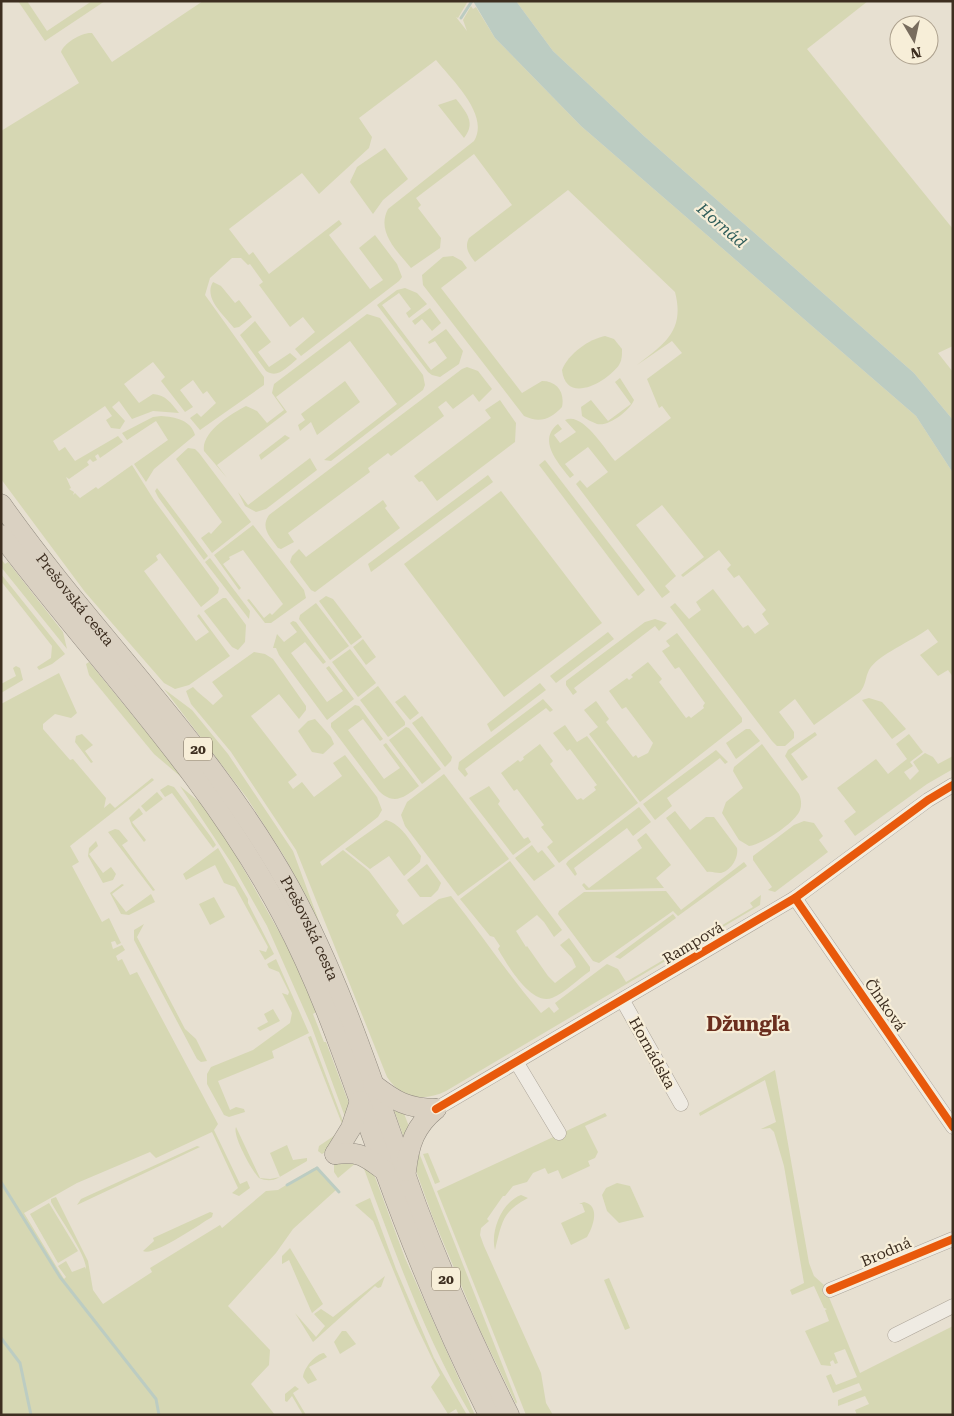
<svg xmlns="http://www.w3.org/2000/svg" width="954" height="1416" font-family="'Roboto Serif',serif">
<rect width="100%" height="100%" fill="#e7e0d1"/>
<g fill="#d6d7b3">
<path d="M18,1H27L47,31L92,1H105L45,41Z"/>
<path d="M203,1H468L458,18L456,17L467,31L463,20L471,6L473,9L476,7L495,38L581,126L916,416L953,473V677L948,670L938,676L920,655L938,642L928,629C914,640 877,655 869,670C865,678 866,685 860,692L814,725L795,699L779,712L794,732V738L785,746H777L772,741L670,607L675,603L689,619L701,610L696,602L713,589L743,628L748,625L755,634L769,624L762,614L766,610L739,575L734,578L727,569L731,565L719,550L683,577L681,575L704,557L662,505L636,525L676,576L665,586L670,592L662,598L576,484L580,480L587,488L608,472L588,447L565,464L574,475L570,478C558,463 537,440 558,424L562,429L554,435L560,443L576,432L565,420C582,411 605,449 615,461L671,418L662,406L659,408L647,379L682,353L672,341L637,365C665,343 685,331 675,292L568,190L475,262C469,254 464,248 469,238L512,205L474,154L416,198L421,205L418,208L441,238L440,248L411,268C397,251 376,232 388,209L474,141C490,115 452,80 436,60L359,118L372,137L369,148L319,194L302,173L229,229L249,255L253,252L269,274L339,220L342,224L329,235L370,289L383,280L359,248L375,235L397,264L402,277L399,281L301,356L295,349L315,332L303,317L290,327L259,285L263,282L250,264L248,265L241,258H232L210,278L205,295L261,373L264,377V385L200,430L190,418L197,413L201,417L216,403L207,391L203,394L193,380L180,390L193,407L185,412L161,381L165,377L153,362L124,384L139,403L153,394C166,395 171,403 179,413L153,411L132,419L119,401L112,407L125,421L120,429L111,428L106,420L112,416L105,406L53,441L59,451L65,447L75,461L118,436L123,442L100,458L98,454L95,456L97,460L93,462L90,459L87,462L89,465L69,479L66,477L71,488L69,489L74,492L73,495L75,493L80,498L96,487L98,489L132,465L154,500L219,588L218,593L201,607L160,553L156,556L158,560L144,571L196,641L209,632L197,616L199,614L230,656L189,685L175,689L164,683L85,592L1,479V131L79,83L61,52C64,43 82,32 92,33L112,62Z"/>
<path d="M516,1H868L807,49L953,229V346L938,353L953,372V420L914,373L644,136L553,51Z"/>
<path d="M456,99C467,113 476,123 464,138L438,105Z"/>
<path d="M385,148L408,179L383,200L373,214L350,182L357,167Z"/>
<path d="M453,256L462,261L467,268L441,288L522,393L542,381C557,381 565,392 562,407C550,420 539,423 524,416L423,285L422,275L443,257Z"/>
<path d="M213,282L221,286L235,303L239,300L252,317L239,327L234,328C224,315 203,298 213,282Z"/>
<path d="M405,288L417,293L427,304L409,318L406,313L411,309L399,293L382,305L431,370L447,358L435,341L429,344L428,342L446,329L463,351L459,364L440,377L432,375L428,372L377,305L397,290Z"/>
<path d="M430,308L441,323L432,331L422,319L415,325L412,321Z"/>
<path d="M367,314L380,318L423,375L425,385L423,390L331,461L324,460L397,404L350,341L276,397L287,412L217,465L227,478L204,451C201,432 231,414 246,406L257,411L267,423L284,410L272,393L274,384Z"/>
<path d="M255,321L271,342L258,352L269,367L290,353L297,359C287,367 278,379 266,371L240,335Z"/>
<path d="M605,336L614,339L622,349C622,355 622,360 619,365C608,381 566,406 562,370C568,354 589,339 605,336Z"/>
<path d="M467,367L478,371L492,389L479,402L473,394L453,409L446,401L438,407L444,416L391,456L388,453L368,468L370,472L288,533L294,542L281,549L278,548C270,537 260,528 269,515L462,369Z"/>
<path d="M620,378L634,400C630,410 609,427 597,424C592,422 586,419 582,416L581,407L591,400L608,421L631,404L615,382Z"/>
<path d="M345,381L360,402L317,435L311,422L300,431L298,425L305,420L301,414Z"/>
<path d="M500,400L516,423L515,442L437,501L422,481L419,482L414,476L491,418L485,410Z"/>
<path d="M161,416C175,417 191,420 195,435L154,469L146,482L134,464L168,440L156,421L127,440L122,433L153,417Z"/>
<path d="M285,435L290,438L261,460L259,455Z"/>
<path d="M188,448L195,449L199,453L251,522L212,553L201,538L209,532L211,534L222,522L176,459Z"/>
<path d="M310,458L317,470L266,509L256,512L245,506L238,492L248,505Z"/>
<path d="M545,460L645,590L638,596L539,465Z"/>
<path d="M488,475L493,482L371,572L368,564Z"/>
<path d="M157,488L208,556L204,560L158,497L155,491Z"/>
<path d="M501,491L602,623L504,697L404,564Z"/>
<path d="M383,500L387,506L385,508L400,528L315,592L311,590L290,562L292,556L299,549L306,557Z"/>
<path d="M253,525L304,590L306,598L271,623H265L247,600L249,599L264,618L270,613L272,615L283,604L243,550L229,557L230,559L223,564L241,588L239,590L214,555Z"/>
<path d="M210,558L250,611L249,619L205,562Z"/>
<path d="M1,559L5,564L8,562L63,632L67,649L1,567Z"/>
<path d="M1,574L65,654L52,664L39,670L37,667L51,658L52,646L1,581Z"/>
<path d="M326,596L333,599L362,637L351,645L319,601Z"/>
<path d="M223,598H226L246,625L245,642L238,650L232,647L204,611Z"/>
<path d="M316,603L349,646L330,660L299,619L300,615Z"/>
<path d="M655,619L667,623L659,631L655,626L574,688L577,692L573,695L566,685V681L645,622Z"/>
<path d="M293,621L296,622L326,662L323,664L305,642L291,653L327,702L343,691L326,668L329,666L354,699L327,720L279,655L276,648H273L277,634L284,642L297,632L290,623Z"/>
<path d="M608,632L614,639L556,683L550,676Z"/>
<path d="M677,633L742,718V722L640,802L589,734L598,727L584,710L596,701L609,719L606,722L633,757L636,755L638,758L648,753L653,743L626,707L622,709L609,691L627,678L629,680L633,677L631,675L648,662L662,679L659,682L686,718L689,716L691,718L704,708L703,706L705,703L679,667L675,669L662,651L670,646L666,641Z"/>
<path d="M363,639L376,657L366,665L353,647Z"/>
<path d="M350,649L376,683L358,697L332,662Z"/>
<path d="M254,652L265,654L273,659L306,706V710L299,719L279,694L251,716L297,775L288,782L293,789L302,782L314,797L342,776L333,763L345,755L377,797L382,810L378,817L320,862L322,866L343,850L369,871L399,911L396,915L403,925L439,899L451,896C482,935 509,976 541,1013L549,1007L554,1013L559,1009L555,1003L607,964L618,969L626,982L753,907L750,903L761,895L760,905L446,1091C424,1102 401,1099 387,1077L296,850L231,752L191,704L186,691L193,687C199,694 206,698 213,705L223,696L212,682Z"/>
<path d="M89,662L187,782L154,754L89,675L86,664Z"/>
<path d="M16,666L20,668L23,680L1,693V684L16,676L13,668Z"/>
<path d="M59,673L77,713L71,718L55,714L43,724V729L70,760L73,759L106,798L104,808L110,803L115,808L152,778L154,780L70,846L79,862L72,866L102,922L109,918L121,943L117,945L115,941L111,942L113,949L122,945L125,950L116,956L118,961L122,959L130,975L137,972L218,1124L214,1130L240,1184L247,1181L250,1188L239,1196L232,1193L238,1188L212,1132L156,1158L150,1152L77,1183L24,1213L64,1279L66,1277L58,1266L66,1261L72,1272L85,1267L86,1269C87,1256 59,1217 51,1202V1199L56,1197L88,1261L93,1290L103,1304L152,1272L150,1268L220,1225L222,1228L266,1191L278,1190L314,1168L319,1169L336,1190L293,1229L276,1253L228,1306L270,1350L269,1365L251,1384L275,1415H1V704Z"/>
<path d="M540,683L546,690L491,732L487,724Z"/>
<path d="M378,686L405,722V725L388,737L360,700Z"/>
<path d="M164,689L192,710L228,754L293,851L320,924L284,856L247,798Z"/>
<path d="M405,695L419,713L410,720L395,702Z"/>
<path d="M869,698L882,702L906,729L892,739L862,700Z"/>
<path d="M543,699L553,710L550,712L546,708L465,769L468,774L465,777L458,769L459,762Z"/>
<path d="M355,705L359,706L383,739L380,741L363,719L348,730L384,779L400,768L383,745L386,743L419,786C405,797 394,806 379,791L331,727V723Z"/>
<path d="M422,716L452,757L451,761L445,767L412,723Z"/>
<path d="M315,719L331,737L334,744L323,754L312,752L298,731L308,721Z"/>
<path d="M565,725L577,742L587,736L638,803L559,863L547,847L553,842L541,827L544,825L517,789L514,791L501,773L518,760L520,762L524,759L523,757L540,744L553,761L550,764L577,800L581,798L583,800L596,790L594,787L597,785L570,749L567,751L553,733Z"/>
<path d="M406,727L409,728L441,769L422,784L389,740Z"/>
<path d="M746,729H750L760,741L736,759L726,743Z"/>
<path d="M815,732L817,735L791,754L808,777L802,781L785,756L788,750Z"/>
<path d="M82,734L93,745L85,751L93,762L91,763L75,742L76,736Z"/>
<path d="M909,734L923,752L910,762L913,766L904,772L910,780L919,771L913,762L925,753L933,757L938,764L953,756V769L927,784L855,836L844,821L856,812L837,788L876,759L888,774L907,759L896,744Z"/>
<path d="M762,744L799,794C801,799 802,804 800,810C796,822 762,845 749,846L739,840L722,813L726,802L743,788L733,771L734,767Z"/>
<path d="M716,750L728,762L725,764L720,758L667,798L672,806L655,820L643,804Z"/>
<path d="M444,774L509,859L458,896L405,826L401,815L407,802Z"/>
<path d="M168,785L174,787L211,837L216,845L213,848L172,793L165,797L160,790Z"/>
<path d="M180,786L203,805L226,838L291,953L316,1012L313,1014L324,1042H326L351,1109L348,1125L311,1025L267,926L232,864Z"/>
<path d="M489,786L500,801L498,804L524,839L528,837L531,842L513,855L469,798Z"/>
<path d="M157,792L163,799L146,812L141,806Z"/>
<path d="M639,807L651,822L633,836L627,828L574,868L577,874L575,876L566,864L568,861Z"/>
<path d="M139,808L143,814L132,822L146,840L144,842L132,826L129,818Z"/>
<path d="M675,811L690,830L706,817H714L737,848C739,858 730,872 720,873C715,873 712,871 707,872L666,818Z"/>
<path d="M386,820C402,824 412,844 421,856L420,862L404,876L389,856L370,869L345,849Z"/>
<path d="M804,821L814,823L823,836L819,840L828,852L775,892L768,890L772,887L753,860V856L794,825Z"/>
<path d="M115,829L119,830L128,841L122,845L155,890L153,891L108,832Z"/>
<path d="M646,833L671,865L656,878L664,888L586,890L582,885L584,883L589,888L642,848L637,840Z"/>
<path d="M96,841L98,846L89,854L103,873L111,867L116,874L113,880L103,883L88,856L89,848Z"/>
<path d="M532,845L538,853L542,850L555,866L534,881L515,858Z"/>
<path d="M218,848L248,899V903L274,954L265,960L259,950L266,952L268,947L235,887L224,883L215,865L186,880L183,874Z"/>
<path d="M510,861L562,930L554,937L544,922L537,915L516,931L526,947L527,946L548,976L555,983L576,967L572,958L560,945L569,938L590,967V971C578,979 566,992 552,998C531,1006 507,964 498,949L500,946L494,937L490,936L460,899Z"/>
<path d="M744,862L747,866L678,916L673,911L599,963L593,961L558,914L559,911L584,892L666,891L681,910Z"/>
<path d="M427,864L441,883L438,890L431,897H420L407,880Z"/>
<path d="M122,884L124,885L112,894L126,912L151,894L155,902L129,915L121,914L110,893Z"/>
<path d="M214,897L225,917L210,925L199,904Z"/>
<path d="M673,914L676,918L620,959L615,957Z"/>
<path d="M144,924L137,937L185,1029L196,1039L207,1061L201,1062L197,1059L134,940V930Z"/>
<path d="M276,959L309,1033L272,1051L274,1058L218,1081L230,1110L236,1107L244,1109L245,1112L229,1117L224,1115L207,1084V1074L211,1067L253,1050L290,1023L292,1013L282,993L288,995L289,992L279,972L269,968L267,964Z"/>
<path d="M273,1009L280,1021L260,1031L257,1028L268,1022L264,1014Z"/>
<path d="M311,1036L346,1129L327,1151L322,1154L318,1151L319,1146L344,1129L308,1037Z"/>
<path d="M775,1070L809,1263L814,1276L824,1285L860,1373L953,1326V1415H857L855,1410L869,1404L865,1396L838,1406V1400L862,1390L859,1383L833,1393L826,1376L831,1374L836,1385L857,1377L845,1349L834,1353L838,1363L835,1364L833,1360L830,1362L831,1366L821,1365L805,1331L829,1321L825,1310L827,1309L824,1308L814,1286L792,1295L790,1290L804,1283L784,1166L774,1132L770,1128L761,1129L776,1122L765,1080L700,1116L699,1113Z"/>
<path d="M393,1107L403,1111L410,1129L404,1138Z"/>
<path d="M605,1113L607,1116L585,1126L598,1152L595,1158L588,1161L590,1166L562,1179L558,1170L548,1174L545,1168L533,1173L527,1182L513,1186L505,1196H503L487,1219L489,1221L481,1228L480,1235L484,1246L541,1373L546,1403L553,1415H526L437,1191Z"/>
<path d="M236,1127L260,1178L270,1179L280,1177L270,1153L287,1145L293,1160L307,1158V1161L278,1178C272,1181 266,1181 259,1178C252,1171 232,1135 236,1127Z"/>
<path d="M416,1145L517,1402L516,1404L480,1330L433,1218L415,1168Z"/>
<path d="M197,1146L200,1147L77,1205L81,1199Z"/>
<path d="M428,1153L440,1182L435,1184L423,1154Z"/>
<path d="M360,1158L372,1169L405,1258L475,1415H471C423,1334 393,1246 360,1158Z"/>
<path d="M357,1162L338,1178L334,1172V1163Z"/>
<path d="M617,1183L630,1186L644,1217L619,1223L607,1211L602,1195L606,1188Z"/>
<path d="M521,1195L528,1198C502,1212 502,1222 495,1250C490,1231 502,1202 521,1195Z"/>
<path d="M370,1198L396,1269L434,1358L467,1415H459L456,1409L448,1414L431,1387L440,1375L415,1323L373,1221L355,1205Z"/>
<path d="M584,1202C601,1206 593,1227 587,1237L571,1245L561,1223L585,1212L582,1204H579Z"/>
<path d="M49,1203L78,1251L58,1263L30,1214Z"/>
<path d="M210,1212L213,1213L212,1217C200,1224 153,1257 143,1251L154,1241L153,1238Z"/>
<path d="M290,1248L323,1304L312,1313L289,1260L282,1264V1256Z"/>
<path d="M385,1276L381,1287L378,1288L375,1286L313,1342L295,1313L316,1337L325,1326L314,1314L321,1309L333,1317Z"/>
<path d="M609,1278L630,1328L625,1330L604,1280Z"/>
<path d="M342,1331H346L356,1344L340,1354L334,1342Z"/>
<path d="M324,1353L327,1357L309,1367L317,1380L308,1384L303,1377C304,1368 315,1354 324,1353Z"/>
<path d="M295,1386L299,1389L293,1393L306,1415H303L292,1396L287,1402L285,1401V1394Z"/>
</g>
<path fill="#bcccc2" d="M473,1H516L553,51L644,136L914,373L953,420V473L916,416L581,126L495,38Z"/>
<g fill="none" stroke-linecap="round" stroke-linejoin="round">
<g stroke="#bcccc2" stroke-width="3">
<path d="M461,18L472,1"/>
<path d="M317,1168L339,1192"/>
<path d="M1,1182L60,1277L156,1399L159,1415"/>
<path d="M287,1185L317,1168"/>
<path d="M1,1338L20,1363L31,1415"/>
</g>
<g stroke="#ada599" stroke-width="15">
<g id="minor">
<path d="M795,898L953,1127"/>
<path d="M623,1001L681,1104"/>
<path d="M517,1063L559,1133"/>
<path d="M436,1109L795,898L928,800L953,785"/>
<path d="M830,1290L953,1239"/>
<path d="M895,1335L953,1306"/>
</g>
</g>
<g stroke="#928b80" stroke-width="21">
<g id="highway">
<path id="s1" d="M1,504C94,636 212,747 290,888C345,989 378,1100 417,1207C444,1278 475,1347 509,1415"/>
<path d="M1,535C97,662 208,774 283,916C326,997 353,1085 385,1171C415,1254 449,1336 489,1415"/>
<path d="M373,1084C396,1102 407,1108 436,1109"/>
<path d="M335,1154L351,1128L360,1101"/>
<path d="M335,1154C360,1151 365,1156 385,1171"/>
<path d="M406,1171C409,1144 415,1126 436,1109"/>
</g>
</g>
<use href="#minor" stroke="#efebe3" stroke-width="14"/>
<use href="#highway" stroke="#dad1c2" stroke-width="20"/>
<g stroke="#f7eed8" stroke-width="11">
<g id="cycleway">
<path d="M795,898L953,1127"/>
<path d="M436,1109L795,898L928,800L953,785"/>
<path d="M830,1290L953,1239"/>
</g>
</g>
<use href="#cycleway" stroke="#e8590c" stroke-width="8"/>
</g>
<g text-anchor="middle" stroke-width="4.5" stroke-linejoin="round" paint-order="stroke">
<g fill="#f7eed8" stroke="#756857" stroke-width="1">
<rect x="184" y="737.5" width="28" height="23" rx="4"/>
<rect x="432" y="1267.5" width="28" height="23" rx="4"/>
</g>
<g font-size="14" font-weight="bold" fill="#3d2e20">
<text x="198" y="754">20</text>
<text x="446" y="1284">20</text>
</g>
<g font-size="15" fill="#3d2e20" stroke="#f7eed8">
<text dy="5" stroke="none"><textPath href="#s1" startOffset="121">Prešovská cesta</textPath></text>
<text dy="5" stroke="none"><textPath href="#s1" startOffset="526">Prešovská cesta</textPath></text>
<text transform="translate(693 943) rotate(-31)" y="5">Rampová</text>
<text transform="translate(885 1005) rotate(55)" y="5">Člnková</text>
<text transform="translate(652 1053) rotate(61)" y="5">Hornádska</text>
<text transform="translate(886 1252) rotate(-23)" y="5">Brodná</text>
</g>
<g font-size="16" font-style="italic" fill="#2f5d5a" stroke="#f7eed8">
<text transform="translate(722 225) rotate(41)" y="6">Hornád</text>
</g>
<g font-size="20" font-weight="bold" fill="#6b2e1e" stroke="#f7eed8">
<text x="748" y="1031">Džungľa</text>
</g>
</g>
<rect width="954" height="1416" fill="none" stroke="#3d2e20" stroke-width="5"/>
<g transform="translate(914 40) rotate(171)"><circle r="24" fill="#f7eed8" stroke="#ada18e"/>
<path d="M0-4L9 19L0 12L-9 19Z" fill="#786c5e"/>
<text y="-8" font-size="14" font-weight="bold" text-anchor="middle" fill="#3d2e20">N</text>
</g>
</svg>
